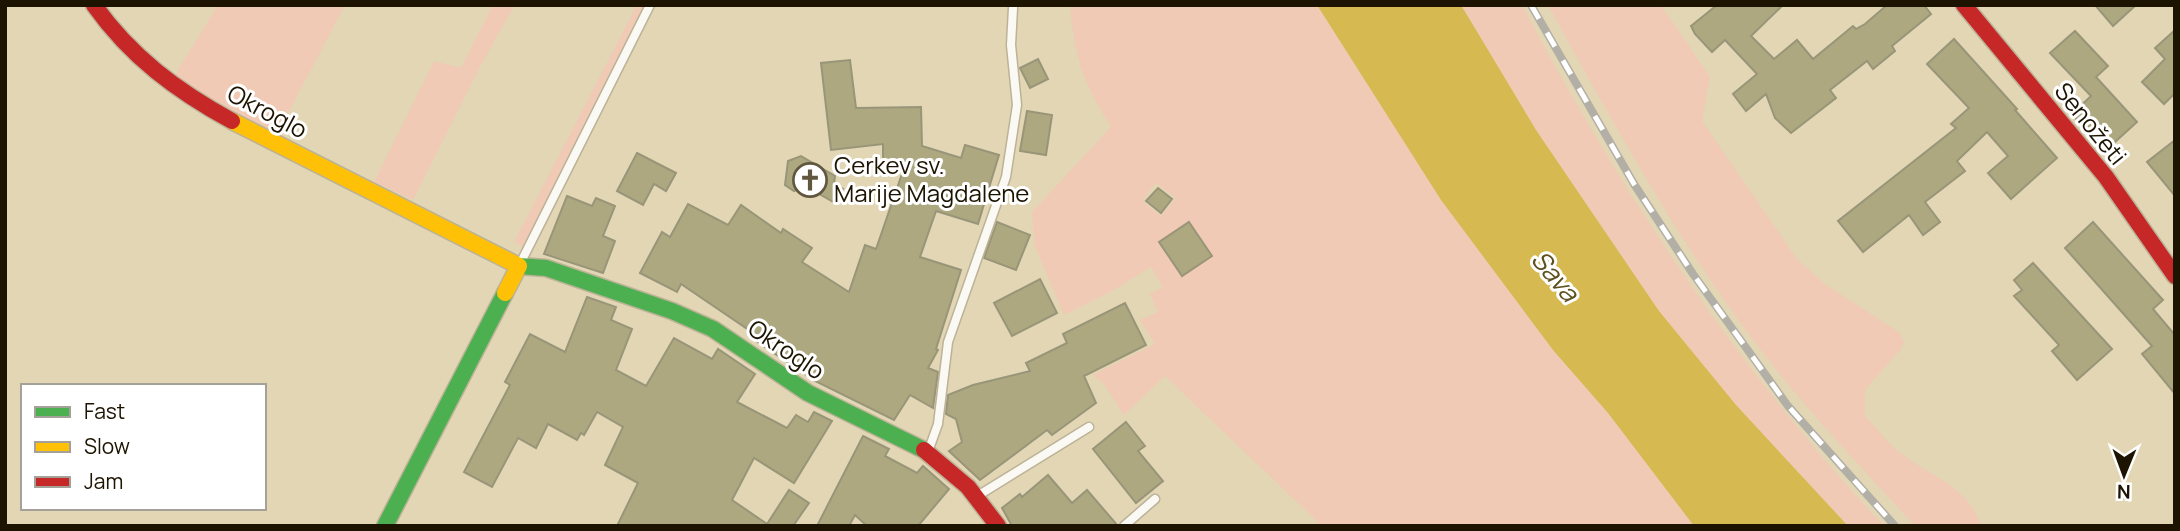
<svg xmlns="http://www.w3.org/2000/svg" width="2180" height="531" font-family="Manrope,sans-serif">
<rect width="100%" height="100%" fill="#e2d6b4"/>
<g fill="#f0cab5" fill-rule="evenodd">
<path d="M218,5H345L277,134L173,78Z"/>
<path d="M493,5H515L482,63L413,200L374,182L434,61L461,68Z"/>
<path d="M637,5H644L523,247L514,242Z"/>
<path d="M1070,5H1317L1441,200L1553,350L1608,413L1694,526H1322L1165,376L1124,415L1104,384L1093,375L1155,344L1140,320L1158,312L1150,294L1163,287L1151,267L1114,290L1064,315L1035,246L1032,212L1111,127C1082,80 1075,60 1070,5ZM1156,183L1176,198L1161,216L1142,201Z"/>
<path d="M1461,5H1522C1618,188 1742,376 1884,526H1848L1736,405L1659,311L1536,130Z"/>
<path d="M1548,5H1661L1710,77L1702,121L1797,259L1825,284L1900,333L1904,343L1900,350L1865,390V416C1877,428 1889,445 1903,455C1930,475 1972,490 1981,526H1915C1865,471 1813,417 1767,358C1682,249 1615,126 1548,5Z"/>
</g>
<path fill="#d7b951" d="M1317,5H1461L1536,130L1659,311L1736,405L1848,526H1694L1608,413L1553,350L1441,200Z"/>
<g fill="#ada880" stroke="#999579" stroke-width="2">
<path d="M1717,5H1783L1751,36L1774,59L1797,40L1813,59L1853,26L1856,29L1865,24L1887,5H1924L1931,14L1892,46L1895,51L1873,69L1867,61L1830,90L1836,98L1791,133L1775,118L1766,94L1746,111L1733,94L1757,74L1725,40L1712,52L1695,34L1691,26Z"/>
<path d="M2095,5H2136L2113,26Z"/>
<path d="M2175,30V93L2164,104L2142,82L2165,59L2155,48Z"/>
<path d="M2075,31L2108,66L2096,77L2137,122L2104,152L2072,114L2091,96L2050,53Z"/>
<path d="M1954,39L2017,109L2015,110L2057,158L2011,199L1988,173L2008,156L1987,132L1957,161L1965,171L1925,202L1940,222L1923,235L1909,215L1863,252L1838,221L1956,128L1951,124L1969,108L1927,64Z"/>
<path d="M1038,59L1048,79L1030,88L1020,68Z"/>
<path d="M850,60L856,108L921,107L922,146L961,158L965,145L999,155L978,224L936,211L920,257L961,270L936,349L938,350L928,368L938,372L933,408L910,395L894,420L815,381L753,339L756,335L681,284L677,292L640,273L662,232L670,237L688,204L728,225L741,205L781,233L783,229L812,248L802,262L849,292L865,245L876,249L904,168L883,169V144L831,150L821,63Z"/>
<path d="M1027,111L1052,115L1046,155L1020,151Z"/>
<path d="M2175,140V196L2147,162Z"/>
<path d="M637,153L676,173L666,191L654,184L643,205L617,191Z"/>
<path d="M801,156L835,176L834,184L843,189L835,203L805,186L794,191L785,185L788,161Z"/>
<path d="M1158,188L1172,199L1161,213L1146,201Z"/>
<path d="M567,196L592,206L596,198L615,206L603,236L615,241L603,273L544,254Z"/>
<path d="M997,222L1030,235L1016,270L984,258Z"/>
<path d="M1189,222L1212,256L1182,276L1159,242Z"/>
<path d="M2093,222L2163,300L2153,309L2175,335V394L2142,354L2152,346L2065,248Z"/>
<path d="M2033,263L2112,349L2077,380L2052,351L2059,345L2014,296L2022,290L2014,280Z"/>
<path d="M1040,279L1057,313L1012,336L994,303Z"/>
<path d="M587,297L616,307L611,320L632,329L616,370L646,386L674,338L712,359L718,349L755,374L737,402L787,428L796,415L808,422L814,412L832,421L794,483L754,458L732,500L767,524L789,490L809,503L793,526H617L638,483L605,465L623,427L597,412L584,435L581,433L577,440L548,424L536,448L518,438L492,487L464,472L510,385L505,382L530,334L565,352Z"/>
<path d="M1125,303L1146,345L1084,376L1096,403L1052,435L1047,430L980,480L949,451L962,442L956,419L946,414L948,395L973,385L1030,371L1026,363L1067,343L1063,334Z"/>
<path d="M1126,422L1145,446L1138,451L1163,481L1136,503L1093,449Z"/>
<path d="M863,436L889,449L885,456L917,473L923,466L949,489L918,526H867L855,515L849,526H817Z"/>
<path d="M1048,475L1072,503L1087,490L1118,526H1012L1002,508L1020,494L1022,497Z"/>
</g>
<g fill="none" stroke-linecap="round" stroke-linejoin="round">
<g stroke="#bcb297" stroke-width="11">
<g id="lane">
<path d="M520,264L650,5"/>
<path d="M929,449L938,424L948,342L1006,177L1017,105L1011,45L1013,8"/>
<path d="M979,495L1089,427"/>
<path d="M1124,526L1155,499"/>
</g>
</g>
<g stroke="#bcb297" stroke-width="19">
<g id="fast">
<path d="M519,266L546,268L672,311L713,329L808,393L924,450"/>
<path d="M385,526L505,293"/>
</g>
</g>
<g stroke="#bcb297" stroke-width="19">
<path id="slow" d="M232,121L519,266L505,293"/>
</g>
<g stroke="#bcb297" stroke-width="19">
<g id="jam">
<path d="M94,5C131,57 177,91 232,121"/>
<path d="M1964,5L2106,177L2175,276"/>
<path d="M924,450L968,487L998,526"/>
</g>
</g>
<use href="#lane" stroke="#fbf9f4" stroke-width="8"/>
<use href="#fast" stroke="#4caf50" stroke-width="16"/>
<use href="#slow" stroke="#ffc107" stroke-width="16"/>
<use href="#jam" stroke="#c62828" stroke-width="16"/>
<g stroke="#b2afa7" stroke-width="8">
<path id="rail" d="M1531,5L1634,184L1693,274L1788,406L1895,526"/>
</g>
<use href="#rail" stroke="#fff" stroke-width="5" stroke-dasharray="16" stroke-linecap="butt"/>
</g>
<defs>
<g id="church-ring" transform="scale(1.75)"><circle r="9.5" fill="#fff" stroke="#61573f" stroke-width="1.5"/><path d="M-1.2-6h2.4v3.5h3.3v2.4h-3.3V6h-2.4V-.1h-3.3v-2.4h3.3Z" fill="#61573f"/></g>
</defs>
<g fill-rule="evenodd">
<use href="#church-ring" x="810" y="180"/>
</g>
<g text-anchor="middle" stroke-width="6" stroke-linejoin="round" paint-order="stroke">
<g font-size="24" fill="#1c1300" stroke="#fff">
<text transform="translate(267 112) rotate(28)" y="8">Okroglo</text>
<text transform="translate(2090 124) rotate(51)" y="8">Senožeti</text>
<text transform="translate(786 350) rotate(34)" y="8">Okroglo</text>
</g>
<g font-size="24" fill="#1c1300" stroke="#fff" text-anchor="start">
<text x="834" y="174">Cerkev sv.<tspan x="834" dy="28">Marije Magdalene</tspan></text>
</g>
<g font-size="26" font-style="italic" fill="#5f501f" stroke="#fff">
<text transform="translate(1555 276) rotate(50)" y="9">Sava</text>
</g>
</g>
<rect width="2180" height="531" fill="none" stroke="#1c1300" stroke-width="14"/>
<rect x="21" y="384" width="245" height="126" fill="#ffffff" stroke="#a4a199" stroke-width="2"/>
<rect x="35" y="407" width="35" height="10" fill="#4caf50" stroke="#a4a199" stroke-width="2"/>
<text x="84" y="419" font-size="21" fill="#1c1300">Fast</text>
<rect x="35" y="442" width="35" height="10" fill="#ffc107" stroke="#a4a199" stroke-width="2"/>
<text x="84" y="454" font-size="21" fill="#1c1300">Slow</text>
<rect x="35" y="477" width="35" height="10" fill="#c62828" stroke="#a4a199" stroke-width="2"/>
<text x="84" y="489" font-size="21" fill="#1c1300">Jam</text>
<g transform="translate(2124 475) rotate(181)" stroke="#ffffff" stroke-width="5" paint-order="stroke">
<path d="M0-5L12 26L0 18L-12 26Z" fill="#1c1300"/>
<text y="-10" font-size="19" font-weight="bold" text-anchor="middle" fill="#1c1300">N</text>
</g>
</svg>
